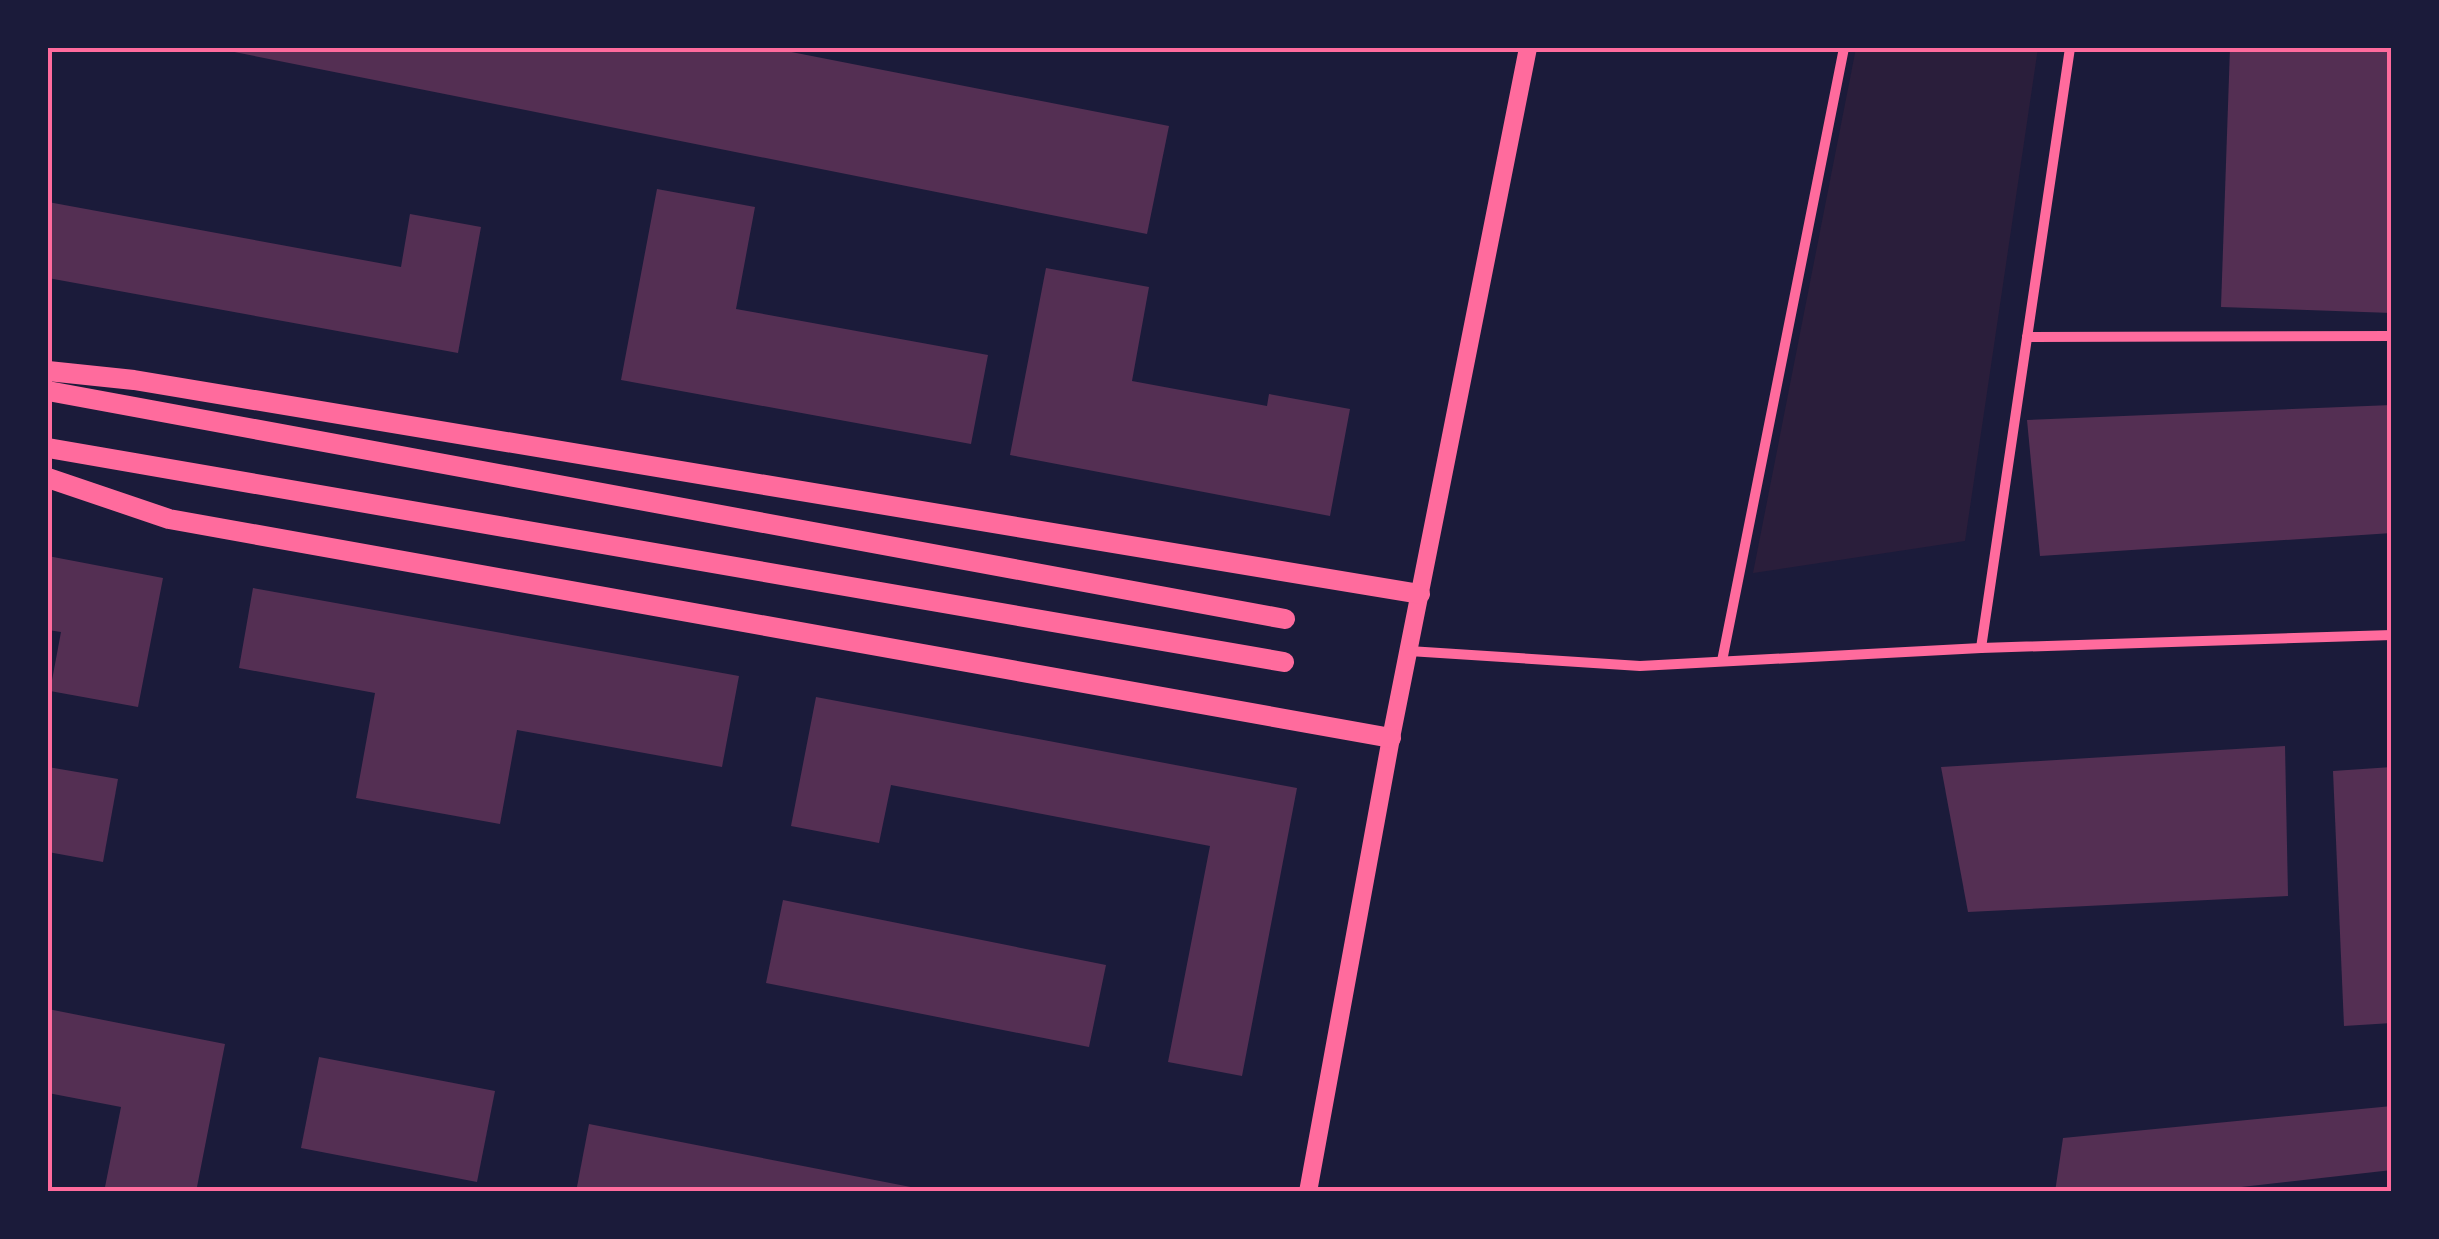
<svg xmlns="http://www.w3.org/2000/svg" width="2439" height="1239" font-family="Jost,sans-serif">
<rect width="100%" height="100%" fill="#1b1b3a"/>
<path fill="#2a1e3b" d="M1856,48H2038L1965,541L1753,573Z"/>
<g fill="#542f53">
<path d="M214,48H771L1169,126L1147,234Z"/>
<path d="M2230,48H2392V313L2221,307Z"/>
<path d="M657,189L755,207L736,309L988,355L971,444L621,380Z"/>
<path d="M48,202L401,267L410,214L481,227L458,353L48,278Z"/>
<path d="M1046,268L1149,287L1132,381L1267,406L1269,394L1350,409L1330,516L1010,455Z"/>
<path d="M2392,405V533L2040,556L2027,420Z"/>
<path d="M48,556L163,578L138,707L50,691L61,632L48,630Z"/>
<path d="M253,588L739,676L722,767L517,730L500,824L356,798L375,693L239,668Z"/>
<path d="M816,697L1297,788L1242,1076L1168,1062L1210,846L891,785L879,843L791,826Z"/>
<path d="M2285,746L2288,896L1968,912L1941,767Z"/>
<path d="M48,767L118,779L103,862L48,852Z"/>
<path d="M2392,767V1023L2344,1026L2333,771Z"/>
<path d="M783,900L1106,965L1089,1047L766,983Z"/>
<path d="M48,1009L225,1044L196,1192H104L121,1107L48,1093Z"/>
<path d="M319,1057L495,1091L477,1182L301,1148Z"/>
<path d="M2392,1106V1170L2197,1192H2055L2063,1138Z"/>
<path d="M589,1124L926,1190V1192H576Z"/>
</g>
<g fill="none" stroke-linecap="round" stroke-linejoin="round">
<g stroke="#ff6b9d" stroke-width="10">
<path d="M2027,337L2392,336"/>
<path d="M1981,648L2070,48"/>
<path d="M1409,651L1640,666L1981,648L2392,635"/>
<path d="M1722,661L1844,48"/>
</g>
<path stroke="#ff6b9d" stroke-width="18" d="M1308,1192L1391,738L1528,48"/>
<g stroke="#ff6b9d" stroke-width="20">
<path d="M48,371L134,380L1420,594"/>
<path d="M48,391L1285,619"/>
<path d="M48,448L1284,662"/>
<path d="M48,478L169,519L1391,738"/>
</g>
</g>
<rect width="2439" height="1239" fill="none" stroke="#1b1b3a" stroke-width="100"/>
<rect x="50" y="50" width="2339" height="1139" fill="none" stroke="#ff6b9d" stroke-width="4"/>
</svg>
